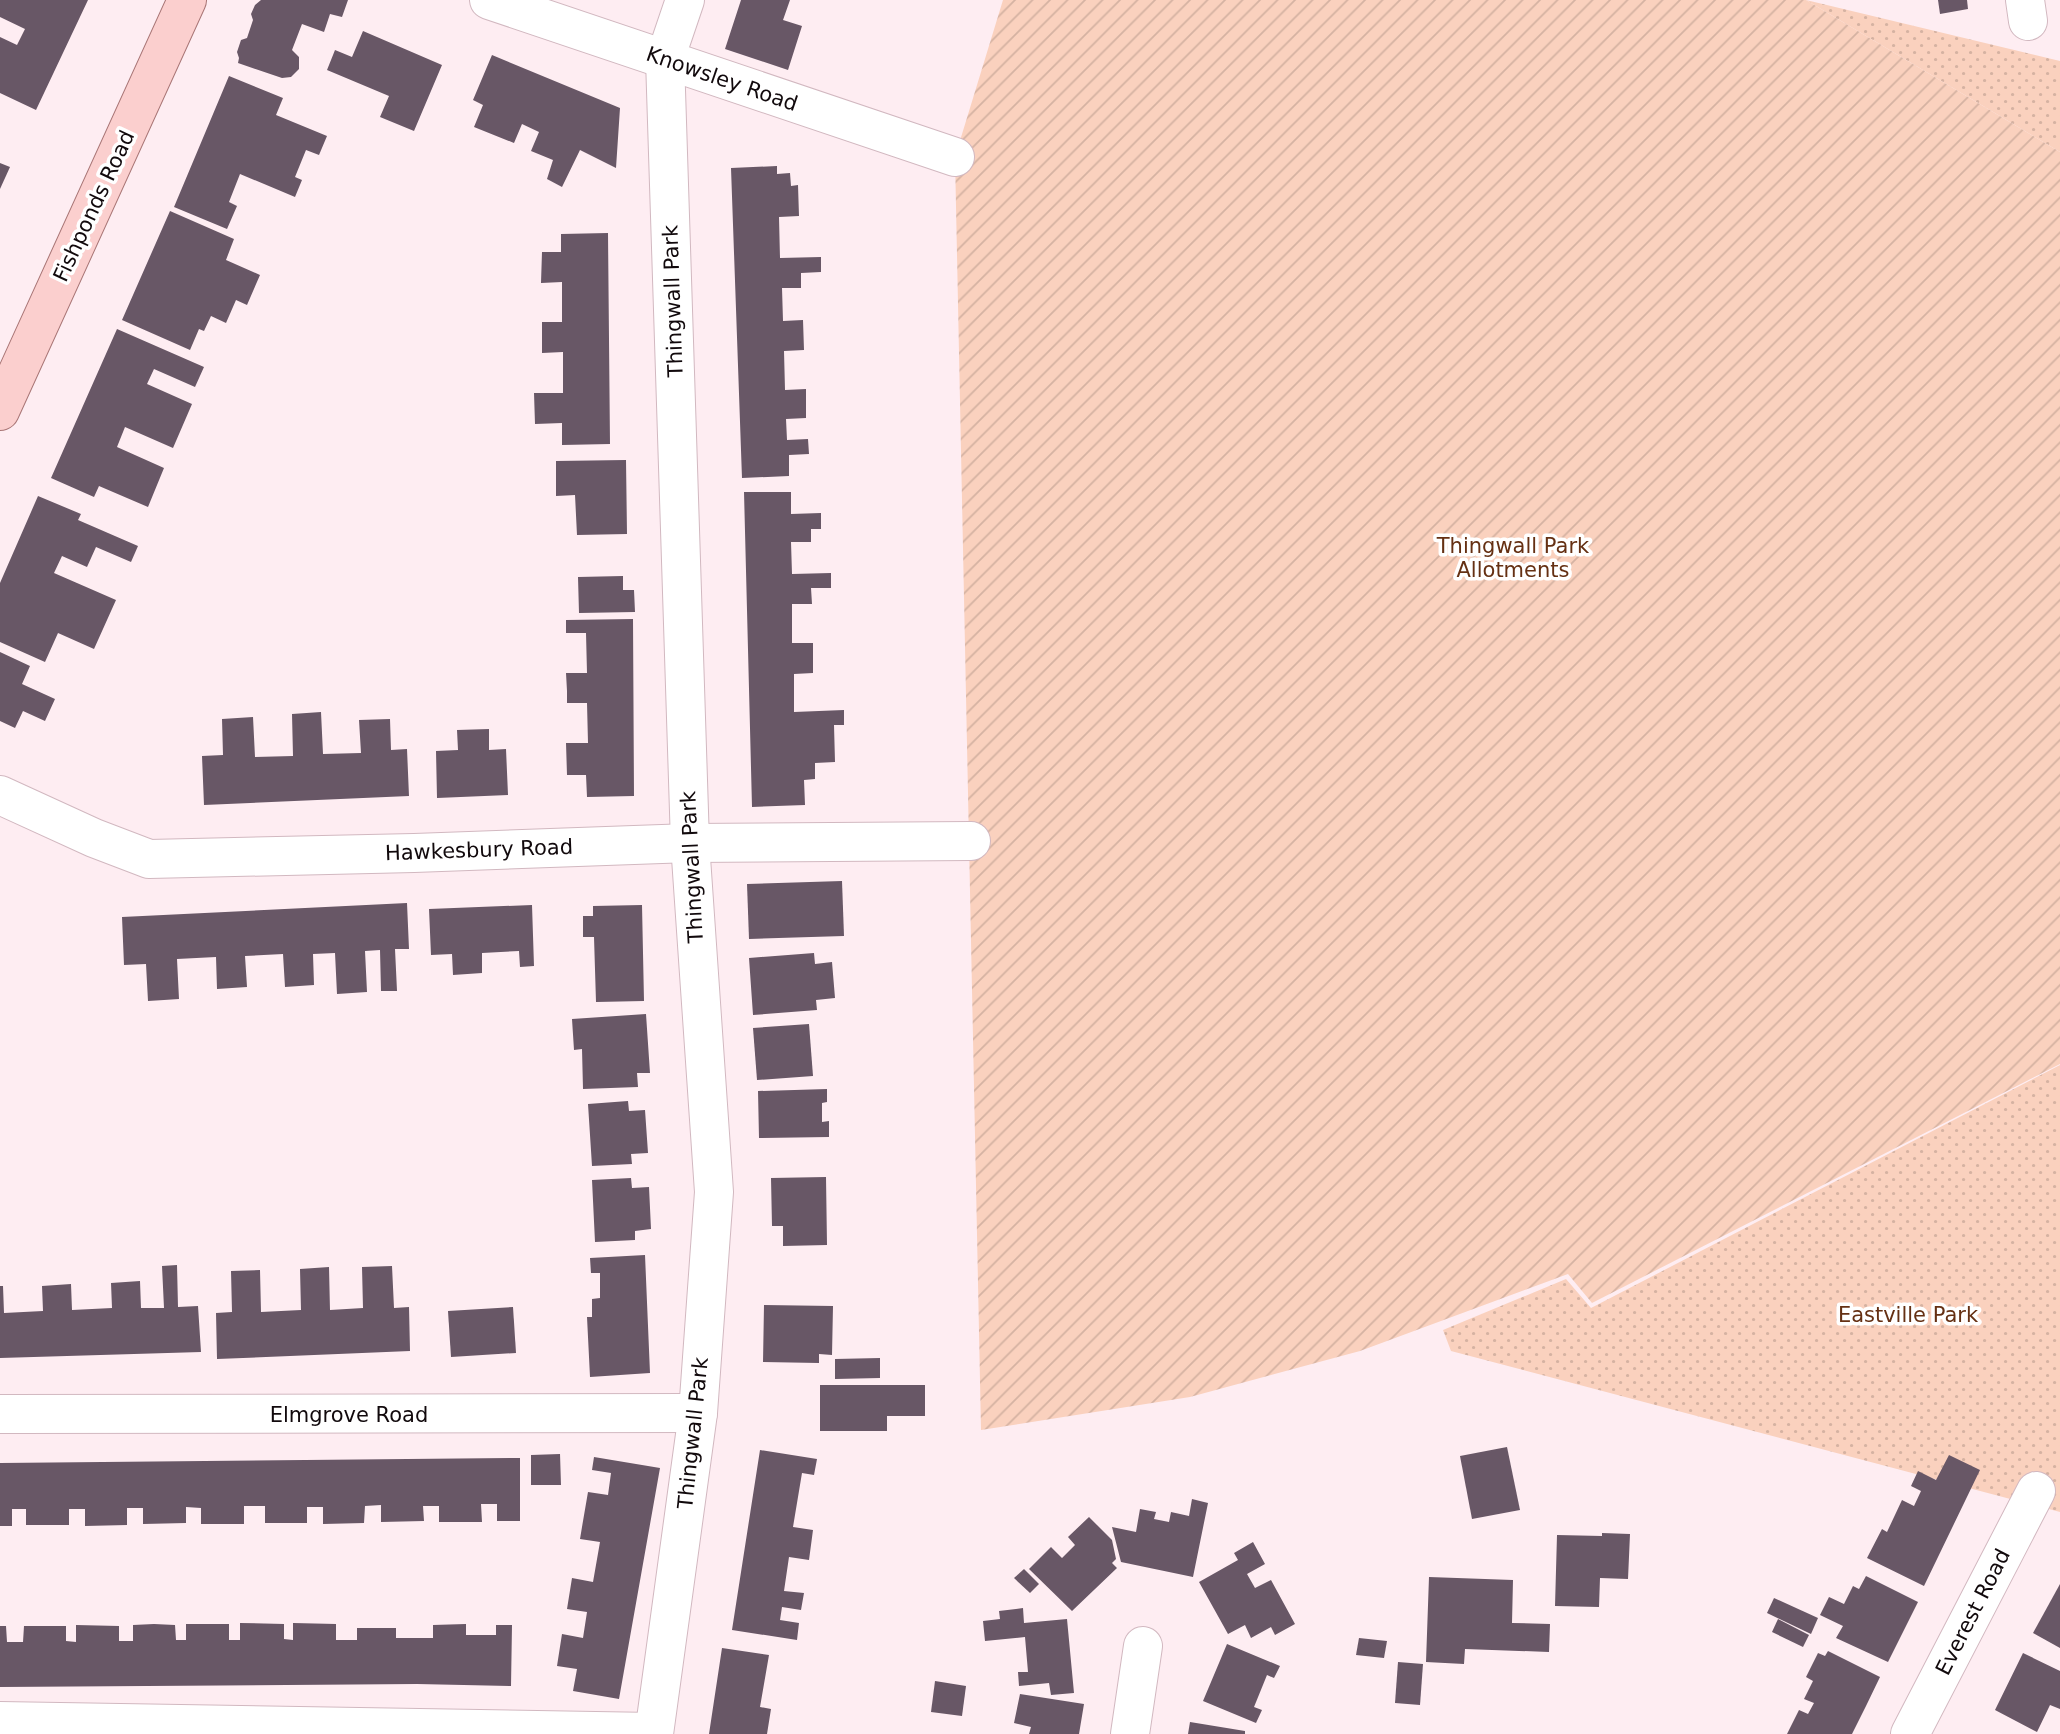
<svg xmlns="http://www.w3.org/2000/svg" width="2060" height="1734" font-family="'DejaVu Sans',sans-serif">
<defs>
<pattern id="park-dots" width="8" height="8" patternUnits="userSpaceOnUse" patternTransform="scale(1.75)"><rect width="8" height="8" fill="#fad1be"/><path d="M2 2h.1M6 6h.1" fill="none" stroke="#d5b2a2" stroke-width="1.8" stroke-linecap="round"/></pattern>
<pattern id="garden-furrows" width="10" height="10" patternUnits="userSpaceOnUse" patternTransform="scale(1.75)"><rect width="10" height="10" fill="#fad1be"/><path d="M-1 1l2-2M0 10L10 0M9 11l2-2" fill="none" stroke="#d5b2a2"/></pattern>
</defs>
<rect width="100%" height="100%" fill="#feedf2"/>
<g fill="url(#park-dots)">
<path d="M1806,0L2060,61V152Z"/>
<path d="M2060,1065V1512L1451,1351L1443,1330L1566,1279L1591,1308Z"/>
</g>
<path fill="url(#garden-furrows)" d="M1003,0H1806L2060,152V1064L1592,1303L1568,1274L1360,1351L1190,1397L981,1430L955,157Z"/>
<g fill="#685766">
<path d="M0,0H88L36,110L0,93V37L17,45L25,29L0,17Z"/>
<path d="M261,0H348L342,17L330,14L324,32L302,24L292,50L299,57V69L291,77L282,78L238,63L239,58L237,52L241,40L247,38L253,20L251,14L255,5Z"/>
<path d="M741,0H790L783,20L802,26L788,70L725,49Z"/>
<path d="M1938,0H1967L1968,9L1940,14Z"/>
<path d="M363,31L442,65L414,131L380,117L389,96L327,70L335,50L352,57Z"/>
<path d="M492,55L620,108L616,168L580,150L562,187L547,179L553,160L531,151L539,132L522,124L514,143L474,127L483,105L473,100Z"/>
<path d="M229,76L283,98L276,115L327,136L319,155L306,150L295,177L302,180L295,197L240,174L229,202L237,206L227,229L174,207Z"/>
<path d="M0,163L10,167L0,189Z"/>
<path d="M777,166V174L790,173L791,186L798,185L799,216L779,217L780,258L821,257V272L801,273V288H782L783,321L803,320L804,350L784,351L785,390L806,389V418L786,419L787,440L808,439L809,454L789,455V476L742,478L731,168Z"/>
<path d="M170,211L234,239L226,260L260,275L247,305L236,300L226,323L211,316L204,331L199,329L190,350L122,320Z"/>
<path d="M608,233L610,444L562,445V423L535,424L534,393H563V352L542,353V322H562V282L541,283L542,252H561V234Z"/>
<path d="M117,329L204,367L195,387L154,369L147,384L192,404L173,448L125,427L117,447L164,468L148,507L99,486L94,497L51,478Z"/>
<path d="M626,460L627,534L577,535L575,495L556,496V461Z"/>
<path d="M744,492H791V514L821,513V529H811V542H791L792,574L831,573V588H811L812,604H792V643H813V673L794,674V712L844,710V725H834L835,762L815,763V779L804,780L805,805L752,807Z"/>
<path d="M38,496L81,514L78,520L138,546L131,562L96,547L87,567L62,556L54,573L116,600L94,649L58,633L45,662L0,642V583Z"/>
<path d="M623,576V590H634L635,612L579,613L578,577Z"/>
<path d="M633,619L634,796L587,797L586,775H567L566,743H588L587,703H567V691L566,673H587L586,633H566V620Z"/>
<path d="M0,652L30,666L22,684L55,699L45,721L23,711L15,728L0,721Z"/>
<path d="M321,712L323,754L361,753L359,720L390,719L391,750L407,749L409,796L204,805L202,756L223,755L222,719L253,717L255,757L293,756L292,714Z"/>
<path d="M489,729V750L506,749L508,795L437,798L436,751L458,750L457,730Z"/>
<path d="M842,881L844,936L749,939L747,884Z"/>
<path d="M407,903L409,949H395L397,991H381L380,950L365,951L367,992L337,994L335,953L313,954L314,985L285,987L283,954L245,956L247,987L217,989L216,957L177,959L179,999L164,1000L148,1001L146,964L124,965L122,917Z"/>
<path d="M532,905L534,966L520,967L519,951L482,953V973L453,975L452,954L431,955L429,909Z"/>
<path d="M642,905L644,1001L596,1002L594,937H583V916H593V906Z"/>
<path d="M814,953L815,964L832,962L835,998L816,1000L817,1010L753,1015L749,958Z"/>
<path d="M646,1014L650,1073H637L638,1087L583,1089L582,1049L574,1050L572,1019Z"/>
<path d="M809,1024L813,1076L757,1080L753,1028Z"/>
<path d="M827,1089V1102L822,1103V1122L829,1121V1137L759,1138L758,1091Z"/>
<path d="M628,1101L629,1111L645,1110L648,1153L631,1154L632,1164L592,1166L588,1104Z"/>
<path d="M826,1177L827,1245L783,1246V1226H772L771,1178Z"/>
<path d="M631,1178L632,1188L649,1187L651,1229L635,1231V1240L595,1242L592,1180Z"/>
<path d="M645,1255L650,1373L590,1377L587,1317H592V1299L600,1298V1273H591L590,1258Z"/>
<path d="M177,1265L178,1307L198,1306L201,1352L0,1358V1286H3L4,1313L43,1311L42,1286L71,1284L72,1310L112,1308L111,1283L140,1281L141,1308H164L162,1266Z"/>
<path d="M392,1266L394,1308L409,1307L410,1351L217,1359L216,1313L232,1312L231,1271L260,1270L261,1312L301,1310L300,1269L329,1267L330,1310L363,1308L362,1267Z"/>
<path d="M764,1305L833,1306L832,1355L819,1354V1363L763,1362Z"/>
<path d="M513,1307L516,1353L451,1357L448,1311Z"/>
<path d="M880,1358V1378L835,1379V1359Z"/>
<path d="M820,1385H925V1416H887V1431H820Z"/>
<path d="M1507,1447L1520,1510L1472,1519L1460,1456Z"/>
<path d="M760,1450L817,1459L814,1475L802,1473L793,1527L813,1530L809,1560L789,1557L784,1591L804,1593L801,1610L782,1607L780,1620L799,1623L797,1640L732,1630Z"/>
<path d="M560,1454L561,1485H531V1455Z"/>
<path d="M1949,1455L1980,1470L1924,1586L1867,1558L1882,1529L1887,1532L1902,1500L1914,1506L1921,1491L1911,1486L1918,1471L1936,1480Z"/>
<path d="M594,1457L660,1468L619,1699L573,1691L577,1669L557,1666L562,1634L583,1638L587,1612L567,1609L572,1578L593,1582L600,1542L580,1539L582,1527L588,1492L608,1495L611,1473L592,1470Z"/>
<path d="M520,1458V1521H497V1504H481L482,1522H439V1506H423L424,1521L381,1522V1505L365,1506L364,1523L323,1524V1507H307V1523H265V1506H244V1524H201V1508L186,1507V1523L143,1524V1508H127V1525L85,1526V1509H69V1525H26V1509H12V1526H0V1463Z"/>
<path d="M1192,1499L1208,1503L1193,1577L1121,1562L1112,1527L1136,1532L1140,1509L1156,1512L1154,1519L1169,1522L1171,1512L1189,1516Z"/>
<path d="M1089,1517L1112,1540L1116,1559L1112,1563L1117,1568L1072,1611L1029,1569L1051,1547L1062,1558L1075,1545L1068,1537Z"/>
<path d="M1602,1533L1630,1534L1628,1579L1600,1578L1599,1607L1555,1606L1557,1535L1602,1536Z"/>
<path d="M1253,1542L1265,1564L1247,1574L1255,1588L1271,1580L1295,1624L1275,1635L1271,1627L1251,1638L1245,1625L1228,1634L1199,1582L1238,1560L1234,1553Z"/>
<path d="M1024,1569L1039,1584L1030,1593L1014,1578Z"/>
<path d="M1866,1576L1918,1602L1888,1662L1836,1638L1843,1626L1820,1615L1829,1597L1844,1604L1853,1586L1859,1589Z"/>
<path d="M1429,1577L1513,1580L1512,1623L1550,1624L1549,1652L1465,1649L1464,1664L1426,1662Z"/>
<path d="M2060,1584V1648L2033,1633Z"/>
<path d="M1774,1598L1818,1618L1811,1634L1767,1613Z"/>
<path d="M1023,1608L1024,1623L1067,1619L1074,1693L1051,1695L1049,1683L1019,1686L1018,1672H1028L1025,1637L985,1641L983,1621L1000,1619L999,1611Z"/>
<path d="M1778,1619L1809,1635L1803,1647L1772,1632Z"/>
<path d="M240,1623L284,1624V1639L293,1640V1623L336,1624V1640H357V1628H396V1638H433V1625L466,1624V1635H496V1625H512L511,1686L417,1684L0,1687V1626H6L7,1642H23L24,1626H66V1641L76,1642V1625L119,1626V1641H133V1625L154,1624L175,1625L176,1640H186V1624H229V1640H240Z"/>
<path d="M1359,1638L1387,1641L1384,1658L1356,1655Z"/>
<path d="M1227,1644L1280,1666L1274,1678L1267,1675L1254,1707L1262,1710L1256,1723L1203,1701Z"/>
<path d="M722,1648L769,1655L760,1707L771,1709L767,1734H709Z"/>
<path d="M1828,1651L1880,1677L1866,1706L1852,1734H1787L1799,1710L1808,1714L1814,1703L1804,1699L1813,1681L1806,1677L1818,1653L1825,1656Z"/>
<path d="M2023,1653L2060,1671V1709L2050,1705L2037,1732L1995,1710Z"/>
<path d="M1398,1662L1423,1664L1420,1705L1395,1703Z"/>
<path d="M935,1681L966,1686L962,1716L931,1712Z"/>
<path d="M1020,1694L1084,1704L1079,1734H1029L1031,1727L1014,1723Z"/>
<path d="M1190,1722L1245,1731V1734H1188Z"/>
</g>
<g fill="none" stroke-linecap="round" stroke-linejoin="round">
<g stroke="#d2b8c0" stroke-width="40">
<g id="minor">
<path d="M489,0L955,157"/>
<path d="M2025,0L2028,21"/>
<path d="M0,795L94,838L149,859L414,853L690,843L971,841"/>
<path d="M0,1414L698,1413"/>
<path d="M0,1721L654,1732"/>
<path d="M654,1734L698,1413L714,1192L690,843L665,59L685,0"/>
<path d="M1130,1734L1143,1646"/>
<path d="M1910,1734L2036,1491"/>
</g>
</g>
<g stroke="#a87575" stroke-width="40">
<path id="primary" d="M0,411L187,0"/>
</g>
<use href="#minor" stroke="#fff" stroke-width="38"/>
<use href="#primary" stroke="#fbcfce" stroke-width="38"/>
</g>
<g text-anchor="middle" stroke-width="7" stroke-linejoin="round" paint-order="stroke">
<g font-size="21" fill="#11090c" stroke="#fff">
<text transform="translate(722 79) rotate(19)" y="7">Knowsley Road</text>
<text transform="translate(94 206) rotate(-65)" y="7">Fishponds Road</text>
<text transform="translate(673 301) rotate(-92)" y="7">Thingwall Park</text>
<text transform="translate(479 850) rotate(-2)" y="7">Hawkesbury Road</text>
<text transform="translate(692 867) rotate(-93)" y="7">Thingwall Park</text>
<text x="349" y="1422">Elmgrove Road</text>
<text transform="translate(693 1433) rotate(-84)" y="7">Thingwall Park</text>
<text transform="translate(1973 1612) rotate(-63)" y="7">Everest Road</text>
</g>
<g font-size="21" fill="#653013" stroke="#fff">
<text x="1513" y="553">Thingwall Park<tspan x="1513" dy="24">Allotments</tspan></text>
<text x="1908" y="1322">Eastville Park</text>
</g>
</g>
</svg>
